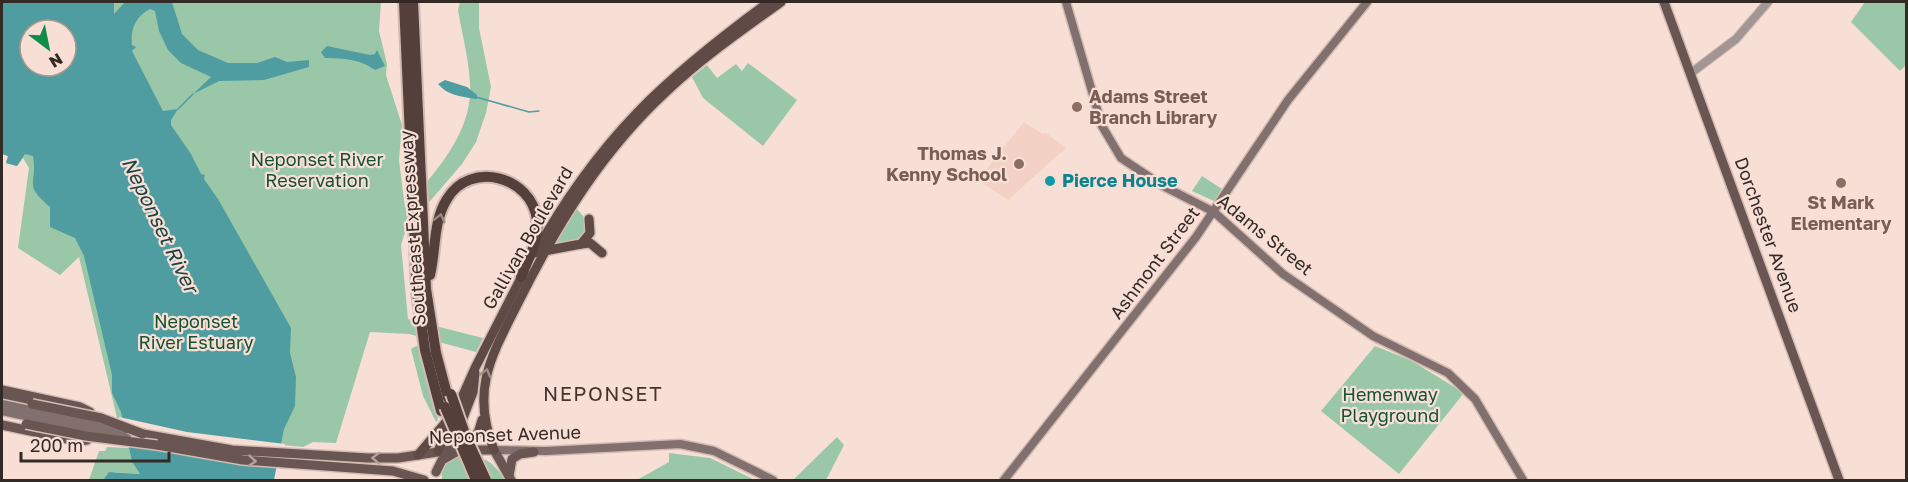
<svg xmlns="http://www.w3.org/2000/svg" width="1908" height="482" font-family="'Golos Text',sans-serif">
<rect width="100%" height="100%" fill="#f8dfd6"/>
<path fill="#f3d1c5" d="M1024,122L1043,134L1046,133L1066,148L1008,200L978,180Z"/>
<g fill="#9ac7a8" fill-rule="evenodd">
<path d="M2,2H381L379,31L387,64L386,75L402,125L399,160L405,208C435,172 473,133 470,84C469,59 462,34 458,10L460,2H479V28L491,87L486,113L476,142L462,164L406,229L401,245L408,319L483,338L476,352L409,334L370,332L336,443L313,442L303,447L282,445L117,418L79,257L60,275L18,248L29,168L23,158L17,166L6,163L8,156L2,154ZM30,30H66V66H30Z"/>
<path d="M1865,2H1906V65L1900,71L1851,22Z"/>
<path d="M748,63L797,100L763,146L703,98L692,77L707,65L717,78L736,64L742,71Z"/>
<path d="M1202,176L1222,189L1214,201L1192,191Z"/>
<path d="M576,208L583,216L586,232L581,240L552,247Z"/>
<path d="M416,346L419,347L438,420L436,422L423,396L411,349Z"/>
<path d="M1375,346L1412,361L1464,393L1399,474L1321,411Z"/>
<path d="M837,437L844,445L826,480H793Z"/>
<path d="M107,447L129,448L132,462L140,474L114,472L103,480H86H89L99,451H105Z"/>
<path d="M669,453L710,458L755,480H637L669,462Z"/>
<path d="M470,455C489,459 494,464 505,480H442V473L448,460Z"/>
</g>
<g fill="#4f9da1" fill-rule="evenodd">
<path d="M2,2H114V14L125,2H172L182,34L198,50L228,63H257L275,57L287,62L309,60V67L264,80L219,81L193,94L211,77L181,63L168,50L159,31L155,11L150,9C136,16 130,29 132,45L136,47L132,51L163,111L178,109L171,120V125L191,154L201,174L205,175L204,179L218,199L291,328L290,353L296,377L295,406L284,429L274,480H103L109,472L140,474L132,462L121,412L112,393V375L84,256L75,238L50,227V207C22,183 38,186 33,156L25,154L17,166L6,163L8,156L2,154ZM30,30H66V66H30Z"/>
<path d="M327,46L370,55L375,54L377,50L385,66L375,70C358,58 344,59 325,58L321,52Z"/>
<path d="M445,80L467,87L477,95V99C464,97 448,96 438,84Z"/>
</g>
<path fill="#f8dfd6" d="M119,417L187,432L285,444L280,466L183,454L125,444Z"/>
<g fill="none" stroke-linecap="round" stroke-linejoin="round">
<g stroke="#4f9da1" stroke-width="1.5">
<path d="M476,97L529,112L539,111"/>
<path d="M178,109L193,94"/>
</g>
<g stroke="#d1bbb3" stroke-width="10">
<path id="tertiary" d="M1691,73L1736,39L1768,2"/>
</g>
<g stroke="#d1bbb3" stroke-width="11">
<g id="secondary">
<path d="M1066,2L1102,126L1121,158L1163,186L1214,212L1283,274L1373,336L1448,373L1475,399L1523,480"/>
<path d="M494,450L546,451L680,444L714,451L773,480"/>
<path d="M1004,480L1196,237L1288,100L1367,2"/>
</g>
</g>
<g stroke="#d1bbb3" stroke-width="12">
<g id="primary">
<path d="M1664,2L1839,480"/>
<path d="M2,390L80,407L90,412L95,420"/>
<path d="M2,397L32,404"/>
<path d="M2,425L77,441L87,440L93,433"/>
<path d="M143,434L232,450L368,458H398L451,450H494L511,480"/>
<path d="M157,445L243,460L393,471L424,480"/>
<path d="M436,472L442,460L456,452"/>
<path d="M509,476L512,459L520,454L534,452"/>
</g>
</g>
<g stroke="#d1bbb3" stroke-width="12">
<g id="trunk">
<path d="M581,244L590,243L602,253"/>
<path d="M544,251L581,244L590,233L589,219"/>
<path d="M535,253C599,138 664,79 769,2"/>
<path d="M475,373L473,392L459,428L462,436L468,439L478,433L482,420"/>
<path d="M494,450C470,389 492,355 519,301C558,223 602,151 667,91C702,58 742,30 781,2"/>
<path d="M438,451L475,368L524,272"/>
<path d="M418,455L447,421"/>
</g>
</g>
<g stroke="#d1bbb3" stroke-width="14">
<g id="motorway">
<path d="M404,2L417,292L425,350L441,411"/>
<path d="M413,2L426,289L436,353L448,398"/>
<path d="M430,275C436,250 433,221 447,199C470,160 532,176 537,220C540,240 528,259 521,277"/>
</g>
</g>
<use href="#tertiary" stroke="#a19694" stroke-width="8"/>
<use href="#secondary" stroke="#81706d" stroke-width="8"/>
<use href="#primary" stroke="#695652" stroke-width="9"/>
<use href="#trunk" stroke="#5f4a46" stroke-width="9"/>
<use href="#motorway" stroke="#553f3b" stroke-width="10"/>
<g stroke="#d1bbb3" stroke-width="11" stroke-linecap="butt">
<g id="secondary-bridge">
<path d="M2,404L125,430"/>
<path d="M2,411L127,438"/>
</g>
</g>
<g stroke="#d1bbb3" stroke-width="12" stroke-linecap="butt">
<g id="primary-bridge">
<path d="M32,404L101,418L143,434"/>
<path d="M26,424L86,436L157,445"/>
</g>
</g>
<g stroke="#d1bbb3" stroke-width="14" stroke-linecap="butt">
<g id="motorway-bridge">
<path d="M451,394L466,437L486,480"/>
<path d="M445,407L476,480"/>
</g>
</g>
<use href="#secondary-bridge" stroke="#81706d" stroke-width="8"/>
<use href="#primary-bridge" stroke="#695652" stroke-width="9"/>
<use href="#motorway-bridge" stroke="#553f3b" stroke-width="10"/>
</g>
<defs><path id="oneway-chevron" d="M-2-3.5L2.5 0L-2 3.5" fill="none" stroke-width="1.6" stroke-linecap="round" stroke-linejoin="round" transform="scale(1.5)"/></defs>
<use stroke="#9e8781" href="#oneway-chevron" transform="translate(440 218) rotate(-76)"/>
<use stroke="#a48d87" href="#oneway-chevron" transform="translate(486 373) rotate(-75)"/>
<g stroke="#b8a19b">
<use href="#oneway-chevron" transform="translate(376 458) rotate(-178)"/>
<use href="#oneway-chevron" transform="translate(252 461) rotate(4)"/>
</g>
<g fill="#8d6e63" stroke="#f8dfd6" stroke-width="2">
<circle cx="1077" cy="107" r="6"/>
<circle cx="1019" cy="164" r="6"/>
<circle cx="1841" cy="183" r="6"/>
</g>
<circle fill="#0f9aa8" stroke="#f8dfd6" stroke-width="2" cx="1050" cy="181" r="6"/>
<g text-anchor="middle" stroke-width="4.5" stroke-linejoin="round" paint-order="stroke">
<g font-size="18" font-weight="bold" fill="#785e54" stroke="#f8dfd6" text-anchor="start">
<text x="1089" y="103">Adams Street<tspan x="1089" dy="21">Branch Library</tspan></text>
<text x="1007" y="160" text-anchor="end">Thomas J.<tspan x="1007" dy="21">Kenny School</tspan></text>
<text x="1841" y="209" text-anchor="middle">St Mark<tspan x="1841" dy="21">Elementary</tspan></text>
</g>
<g font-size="18" fill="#125230" stroke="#f8dfd6">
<text x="317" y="166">Neponset River<tspan x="317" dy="21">Reservation</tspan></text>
<text x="196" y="328">Neponset<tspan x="196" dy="21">River Estuary</tspan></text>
<text x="1390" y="401">Hemenway<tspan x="1390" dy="21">Playground</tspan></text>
</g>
<g font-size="18" font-weight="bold" fill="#0d838f" stroke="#f8dfd6" text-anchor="start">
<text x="1062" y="187">Pierce House</text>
</g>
<g font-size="18" fill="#332a26" stroke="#f8dfd6">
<text transform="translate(413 228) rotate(-94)" y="6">Southeast Expressway</text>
<text transform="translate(1265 235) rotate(39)" y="6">Adams Street</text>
<text transform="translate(1768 235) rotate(70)" y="6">Dorchester Avenue</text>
<text transform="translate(528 238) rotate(-60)" y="6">Gallivan Boulevard</text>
<text transform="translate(1155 263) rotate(-53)" y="6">Ashmont Street</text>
<text transform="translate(505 435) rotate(-2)" y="6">Neponset Avenue</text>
</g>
<g font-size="20" font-style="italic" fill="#1d4244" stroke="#f8dfd6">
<text transform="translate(160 225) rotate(64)" y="7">Neponset River</text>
</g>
<g font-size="20" letter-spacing="1.5" fill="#46332c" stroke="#f8dfd6">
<text x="603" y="401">NEPONSET</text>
</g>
</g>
<rect width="1908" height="482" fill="none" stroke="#332a26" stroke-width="6"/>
<g transform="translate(48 48) rotate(148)"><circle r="28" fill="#f8dfd6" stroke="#a99790" stroke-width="1.5"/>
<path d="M0-4.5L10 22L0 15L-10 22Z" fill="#0f8c47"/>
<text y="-9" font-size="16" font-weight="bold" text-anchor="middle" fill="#332a26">N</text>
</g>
<path d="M21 452v9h148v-9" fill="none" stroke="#332a26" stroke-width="3"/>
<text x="30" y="452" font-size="18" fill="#332a26" stroke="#f8dfd6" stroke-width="4.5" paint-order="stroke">200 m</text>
</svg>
